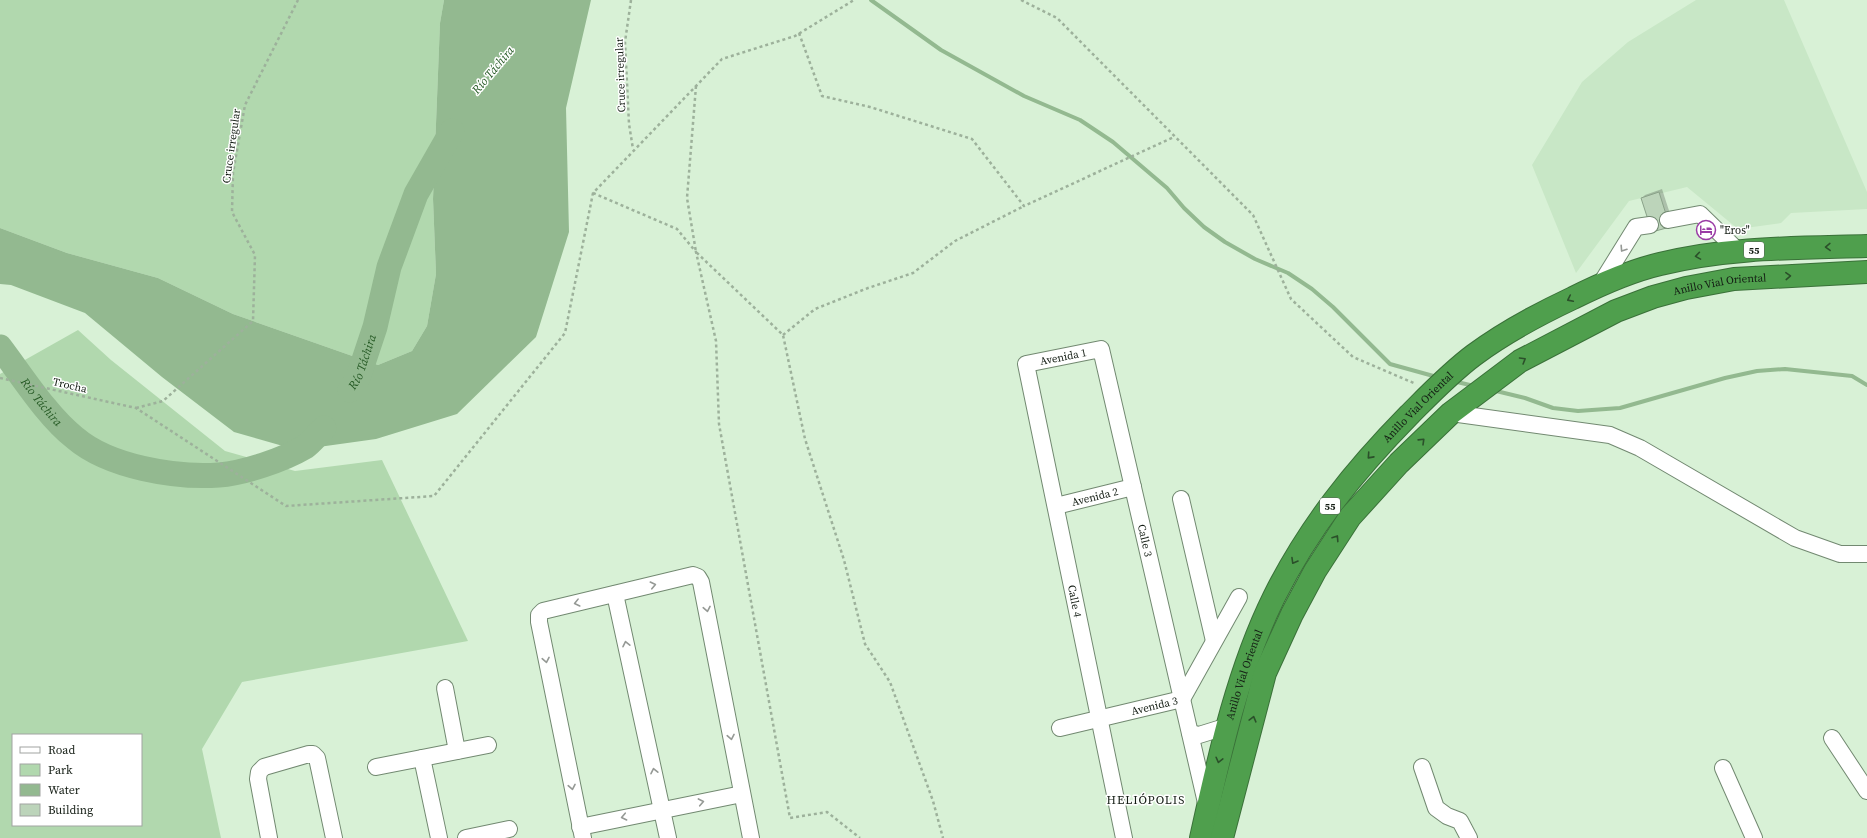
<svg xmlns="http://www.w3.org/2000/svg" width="1867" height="838" font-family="'Source Serif 4',serif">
<rect width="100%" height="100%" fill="#d8f1d6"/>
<path fill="#c8e7c6" d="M1696,0H1784L1867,192V209L1791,213L1781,223L1738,229L1687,187L1629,201L1576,273L1532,165L1582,82L1628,42Z"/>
<g fill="#b1d8ae" fill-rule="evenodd">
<path d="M0,0H444L440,23L433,199L436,274L427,326L412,351L378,365L233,314L158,278L67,253L0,228Z"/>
<path d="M78,330L111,360L225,451L295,471L382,460L468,641L242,682L202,749L221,838H0V374ZM13,735H141V825H13Z"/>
</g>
<path fill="#93b990" d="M444,0H591L566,108L569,232L536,337L457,414L376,439L297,450L234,432L162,377L85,313L11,285L0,284V228L67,253L158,278L233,314L378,365L412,351L427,326L436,274L433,199L440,23Z"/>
<path fill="#0003" d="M1662,189L1673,223L1642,198L1645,195Z"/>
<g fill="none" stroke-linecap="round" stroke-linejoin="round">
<g stroke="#93b990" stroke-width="4">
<path d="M871,0L941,50L1024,96L1080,120L1113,142L1167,188L1184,208L1204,227L1225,242L1255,259L1288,273L1312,289L1333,307L1390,364L1437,377"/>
<path d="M1453,381L1474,386"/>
<path d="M1492,390L1525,398L1553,408L1578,411L1620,408L1725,378L1757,371L1785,369L1852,376L1867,385"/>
</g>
<g stroke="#93b990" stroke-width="25">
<path id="s1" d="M0,347C22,376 47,416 75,438C109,467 175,478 219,475C244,473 283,460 305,447C312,442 318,434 324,428"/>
<path id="s2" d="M350,390L358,378L375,327L389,267L416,194L452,131"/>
</g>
</g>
<path fill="#bcd4ba" stroke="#8aa289" d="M1659,192L1670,227L1652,232L1641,198Z"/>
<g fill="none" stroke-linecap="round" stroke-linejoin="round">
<g stroke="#728971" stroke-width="18">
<g id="minor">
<path d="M1668,220L1700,214L1737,250"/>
<path d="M1600,285L1636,227L1650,225"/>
<path d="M1451,413L1610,435L1640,448L1795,538L1840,554H1867"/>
<path d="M1181,499L1214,641"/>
<path id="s3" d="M1056,506L1133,487"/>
<path d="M615,594L668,838"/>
<path d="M445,688L457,751"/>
<path id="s4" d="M1060,728L1182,699L1239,597"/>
<path d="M1190,733L1199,735L1228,726"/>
<path d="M1832,738L1867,791"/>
<path d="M422,758L439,838"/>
<path d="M376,767L488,745"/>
<path d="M1422,767L1436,808L1447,816L1460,821L1469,838"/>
<path d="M1723,768L1754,838"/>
<path d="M580,827L742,794"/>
<path d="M269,838L258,779L259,772L264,767L309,754H313L317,758L334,838"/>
<path d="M466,838L509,829"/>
<path d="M583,838L539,622V615L543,611L693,575L698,577L701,582L751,838"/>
<path id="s5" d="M1124,838L1026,364L1101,349L1207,807"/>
</g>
</g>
<g stroke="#3a7139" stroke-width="24">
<g id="highway">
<path id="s6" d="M1201,838C1219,757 1237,672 1274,597C1309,527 1354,471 1409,415C1430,394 1451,372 1474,355C1505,332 1539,314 1573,298C1601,284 1630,271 1660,264C1728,247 1798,248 1867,246"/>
<path id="s7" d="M1222,838L1265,673L1292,614L1315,571L1350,517L1399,463L1451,413L1520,361L1616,311L1653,297L1686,288L1734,279L1867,272"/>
</g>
</g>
<g stroke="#9db19b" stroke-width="2.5" stroke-dasharray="3 3" stroke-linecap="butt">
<path d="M631,0L625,42L629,124L633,149"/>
<path d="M1021,0L1057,18L1253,215L1291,299L1353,357L1416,384"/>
<path d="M799,33L822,96L870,107L972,139L1024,206L1174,137"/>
<path d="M696,86L687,198L696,252L783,335L805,439L844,560L865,644L890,682L933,801L943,838"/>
<path d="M593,193L677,229L696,252L716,341L719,424L790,818L827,812L860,838"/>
<path d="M783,335L815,309L868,288L913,273L955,241L1024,206"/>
<path d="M0,378L136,408L286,506L434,496L565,333L593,193L722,59L795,36L854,0"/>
<path d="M136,408L163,401L253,321L255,255L232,212L233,173L245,105L298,0"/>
</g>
<use href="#minor" stroke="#fff" stroke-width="16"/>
<use href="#highway" stroke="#4f9f4d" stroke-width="22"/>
</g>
<defs><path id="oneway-chevron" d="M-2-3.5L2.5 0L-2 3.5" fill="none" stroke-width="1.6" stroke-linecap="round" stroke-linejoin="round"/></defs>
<g stroke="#2b502a">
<use href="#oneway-chevron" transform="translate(1828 247) rotate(178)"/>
<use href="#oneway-chevron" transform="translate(1698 256) rotate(171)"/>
<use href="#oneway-chevron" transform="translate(1788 276) rotate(-3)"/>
<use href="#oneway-chevron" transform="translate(1570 299) rotate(154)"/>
<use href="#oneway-chevron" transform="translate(1523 360) rotate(-31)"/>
<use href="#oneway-chevron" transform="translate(1422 441) rotate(-44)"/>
<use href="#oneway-chevron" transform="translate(1370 456) rotate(132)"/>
<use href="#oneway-chevron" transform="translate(1336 538) rotate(-57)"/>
<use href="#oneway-chevron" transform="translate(1294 561) rotate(120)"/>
<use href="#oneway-chevron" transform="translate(1253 719) rotate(-75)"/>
<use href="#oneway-chevron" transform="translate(1219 760) rotate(104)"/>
</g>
<g stroke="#959995">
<use href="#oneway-chevron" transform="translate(1623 249) rotate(123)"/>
<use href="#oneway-chevron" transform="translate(653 585) rotate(-13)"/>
<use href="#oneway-chevron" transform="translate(577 603) rotate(166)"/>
<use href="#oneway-chevron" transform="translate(707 609) rotate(79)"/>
<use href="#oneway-chevron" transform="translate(626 644) rotate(-102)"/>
<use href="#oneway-chevron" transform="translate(546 660) rotate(79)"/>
<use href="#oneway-chevron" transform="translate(731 737) rotate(79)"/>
<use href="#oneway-chevron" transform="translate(654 771) rotate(-102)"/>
<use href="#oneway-chevron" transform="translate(572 787) rotate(79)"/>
<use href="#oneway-chevron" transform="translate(701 802) rotate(-11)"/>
<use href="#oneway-chevron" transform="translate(624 817) rotate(168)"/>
</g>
<defs>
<g id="hotel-ring" transform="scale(1)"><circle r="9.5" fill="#fff" stroke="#9a3ca5" stroke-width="1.5"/><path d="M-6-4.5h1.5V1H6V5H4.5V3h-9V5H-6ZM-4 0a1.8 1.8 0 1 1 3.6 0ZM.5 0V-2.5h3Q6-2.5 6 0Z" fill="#9a3ca5"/></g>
</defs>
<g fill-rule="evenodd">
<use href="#hotel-ring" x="1706" y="230"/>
</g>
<g text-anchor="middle" stroke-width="3" stroke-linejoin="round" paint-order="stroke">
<g fill="#fff" stroke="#5a605a" stroke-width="1">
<rect x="1744" y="242" width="20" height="16" rx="3"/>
<rect x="1320" y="498" width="20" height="16" rx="3"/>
</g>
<g font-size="10" font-weight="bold" fill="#131c13">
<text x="1754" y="254">55</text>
<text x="1330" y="510">55</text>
</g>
<g font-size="11" fill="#131c13" stroke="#fff">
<text transform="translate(620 75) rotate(-92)" y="4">Cruce irregular</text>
<text transform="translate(231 146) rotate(-82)" y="4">Cruce irregular</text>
<text dy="4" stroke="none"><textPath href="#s7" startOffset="796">Anillo Vial Oriental</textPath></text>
<text dy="4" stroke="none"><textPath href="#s5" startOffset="522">Avenida 1</textPath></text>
<text transform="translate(70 385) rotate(13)" y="4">Trocha</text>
<text dy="4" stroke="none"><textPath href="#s6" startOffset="492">Anillo Vial Oriental</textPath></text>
<text dy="4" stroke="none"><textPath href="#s3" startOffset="40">Avenida 2</textPath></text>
<text dy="4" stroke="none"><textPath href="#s5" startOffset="757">Calle 3</textPath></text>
<text transform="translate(1075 601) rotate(79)" y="4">Calle 4</text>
<text dy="4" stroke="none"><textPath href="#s6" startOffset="169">Anillo Vial Oriental</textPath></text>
<text dy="4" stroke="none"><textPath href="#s4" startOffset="97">Avenida 3</textPath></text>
</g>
<g font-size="11" fill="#131c13" stroke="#fff" text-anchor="start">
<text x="1720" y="234">"Eros"</text>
</g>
<g font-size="12" font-style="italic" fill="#275b26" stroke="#fff">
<text transform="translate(493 70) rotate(-50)" y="4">Río Táchira</text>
<text dy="4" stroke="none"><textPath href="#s2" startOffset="31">Río Táchira</textPath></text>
<text dy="4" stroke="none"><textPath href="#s1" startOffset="69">Río Táchira</textPath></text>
</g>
<g font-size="12" letter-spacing="1" fill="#131c13" stroke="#fff">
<text x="1146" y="804">HELIÓPOLIS</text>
</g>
</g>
<rect x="12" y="734" width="130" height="92" fill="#ffffff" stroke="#a1a4a1"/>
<rect x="20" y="747" width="20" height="6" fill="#ffffff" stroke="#a1a4a1"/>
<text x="48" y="754" font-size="12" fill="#131c13">Road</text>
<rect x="20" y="764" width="20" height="12" fill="#b1d8ae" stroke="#a1a4a1"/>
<text x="48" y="774" font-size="12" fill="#131c13">Park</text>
<rect x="20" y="784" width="20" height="12" fill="#93b990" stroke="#a1a4a1"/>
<text x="48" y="794" font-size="12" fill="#131c13">Water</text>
<rect x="20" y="804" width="20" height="12" fill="#bcd4ba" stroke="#a1a4a1"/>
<text x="48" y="814" font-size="12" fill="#131c13">Building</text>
</svg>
